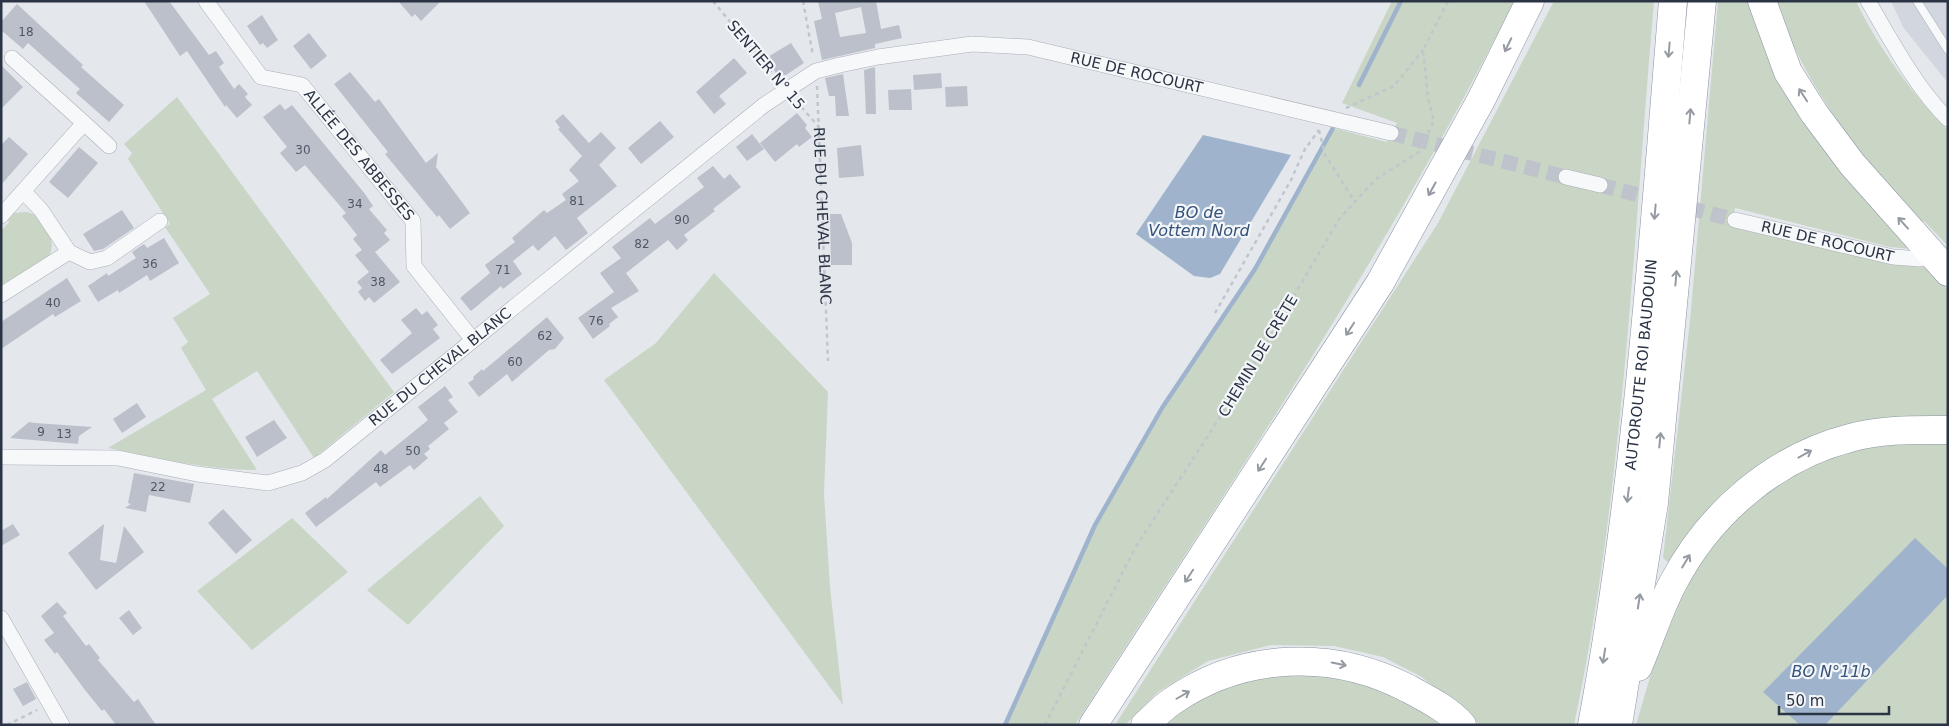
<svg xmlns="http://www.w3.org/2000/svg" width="1949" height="726" font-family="'DejaVu Sans',sans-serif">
<rect width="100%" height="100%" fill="#e4e7ec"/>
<path fill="#d2d6de" d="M1891,1H1948V83L1903,27Z"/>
<g fill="#c9d6c5">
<path d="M1392,1H1514C1388,254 1227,488 1075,725H1005L1095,525L1162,408L1255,269L1333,128L1387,142L1397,123L1342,103Z"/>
<path d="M1554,1H1654C1633,243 1624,487 1574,725H1479L1471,714L1420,676L1383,657L1334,646L1271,645L1208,661L1158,692L1125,725H1115L1438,223Z"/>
<path d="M1718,1H1755L1911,249L1890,247L1735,208L1733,227L1891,263L1928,268L1948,290V425L1810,445L1676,561L1669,563L1663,558L1690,321Z"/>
<path d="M1775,1H1856C1876,44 1914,97 1948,130V246L1924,221L1921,223C1861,155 1805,88 1775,1Z"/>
<path d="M177,97L394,392L314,458L257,371L212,399L257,470C207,470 158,458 108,448L206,390L181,348L188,342L173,318L210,294L165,227L170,224L128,159L132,153L124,144Z"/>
<path d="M15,213C20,213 26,211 30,213C44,217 55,238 51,251C48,264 14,284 1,286V231L9,222L7,219Z"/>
<path d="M714,273L828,392L824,494L830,587L843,705L604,380L656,343Z"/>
<path d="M1896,441L1948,443V725H1636L1662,636L1682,591L1703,555L1722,531L1780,480L1850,449Z"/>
<path d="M480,496L504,526L408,625L367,590Z"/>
<path d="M292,518L348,572L252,650L197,591Z"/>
<path d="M1353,671L1450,725H1153L1223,680Z"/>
</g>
<g fill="#9fb4cc">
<path d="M1203,135L1291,155L1220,274L1210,278L1194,276L1136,234Z"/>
<path d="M1915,538L1948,569V595L1825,725H1800L1763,692Z"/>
</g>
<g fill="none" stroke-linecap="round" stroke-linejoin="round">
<g stroke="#9fb4cc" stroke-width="4.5">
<path d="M1359,85L1401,1"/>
<path d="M1005,725L1095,525L1162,408L1255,269L1333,128"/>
</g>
</g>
<g fill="#bbc0ca" fill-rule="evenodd">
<path d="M144,1H169L209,55L216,51L224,63L219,67L234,89L239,84L248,94L245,97L252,105L237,118L226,105L225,107L187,51L180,56Z"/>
<path d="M398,1H441L421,21L415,14L412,17Z"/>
<path d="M818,1H876L881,29L899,25L902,38L875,44V48L822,60L814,21L822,19ZM861,7L866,33L840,37L835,13Z"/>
<path d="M17,4L83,65L81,67L124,105L109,122L76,93L80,89L28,43L23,49L1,30V22Z"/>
<path d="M262,15L278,40L267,48L263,43L260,45L247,26Z"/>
<path d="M309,33L327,56L311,69L293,46Z"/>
<path d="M791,43L804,63L780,79L766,58Z"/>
<path d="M734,58L747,73L719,96L726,104L714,114L696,92Z"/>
<path d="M1,65L23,87L1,109Z"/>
<path d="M875,67L876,114H866L864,70Z"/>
<path d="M350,72L375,102L379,99L426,163L438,153L436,167L470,213L450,229L439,215L437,217L385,154L388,152L334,84Z"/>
<path d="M941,73L942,88L914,90L913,75Z"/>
<path d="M843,74L849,116H836L835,96H829L825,78Z"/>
<path d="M967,86L968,106L946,107L945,87Z"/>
<path d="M911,89L912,110H889L888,90Z"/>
<path d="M280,104L285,110L292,105L365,194L373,206L369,209L387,230L384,233L390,240L375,252L400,282L374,303L369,297L365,301L358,292L362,288L357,282L369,272L355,255L362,250L353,239L357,235L342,216L346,213L305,165L296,172L280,153L287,147L263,117Z"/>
<path d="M797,113L807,125L805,128L812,137L799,147L797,144L775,162L760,143Z"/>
<path d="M563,114L589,143L601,132L616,148L599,165L617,186L577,218L588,233L566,250L555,236L538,251L533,245L513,261L522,274L503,289L501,286L471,311L460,298L490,273L485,265L515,242L512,238L544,210L547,213L566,200L562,194L579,181L569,170L582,156L558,129L560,128L555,121Z"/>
<path d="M660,121L674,137L641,164L628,148Z"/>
<path d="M752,134L764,149L747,161L736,147Z"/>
<path d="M9,137L28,154L1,185V145Z"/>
<path d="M861,145L864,176L839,178L837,148Z"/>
<path d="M79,147L98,163L68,198L49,182Z"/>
<path d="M713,166L724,179L730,174L741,187L713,209L715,211L684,235L688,240L677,250L668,240L626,273L639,291L611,308L618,317L609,324L610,326L593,339L578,318L614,292L600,273L621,258L612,247L650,218L655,224L704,187L697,178Z"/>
<path d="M122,210L134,228L103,249L94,251L83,234Z"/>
<path d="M830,214H841L852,243V265H831Z"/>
<path d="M164,238L179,263L150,281L147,275L119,293L118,290L98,302L88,286L107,273L108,276L136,258L132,252L144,244L147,248Z"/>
<path d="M67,278L81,301L55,317L53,314L1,349V322Z"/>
<path d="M416,308L422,315L427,311L438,325L433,329L440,338L392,374L380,360L412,333L401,320Z"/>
<path d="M547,317L564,338L555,349L549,350L512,382L507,374L479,397L468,383L474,379L473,377L482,369L483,371Z"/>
<path d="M445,386L453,397L448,400L458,412L444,423L449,429L428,446L430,449L424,454L428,458L414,470L410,465L380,487L376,482L316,527L305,513L326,497L327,499L381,450L385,455L428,420L418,407Z"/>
<path d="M137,403L146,417L122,433L113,419Z"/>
<path d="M274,420L287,438L257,457L245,437Z"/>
<path d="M29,422L35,423L92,427L79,436L78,444L10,438Z"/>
<path d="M134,473L194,484L190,503L149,495L146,512L125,508L131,504L128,503Z"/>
<path d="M223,509L252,540L236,554L208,523Z"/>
<path d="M13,524L20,535L1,546V531Z"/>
<path d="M104,524L100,560L116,563L124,526L144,552L96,590L68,553Z"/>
<path d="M57,602L67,613L63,616L86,646L89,644L100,658L98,660L134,702L138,699L156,725H116L104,709L102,711L85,690L57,652L55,654L44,640L54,633L41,616Z"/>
<path d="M129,610L142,628L133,635L119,618Z"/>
<path d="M27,682L36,699L23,706L13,689Z"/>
</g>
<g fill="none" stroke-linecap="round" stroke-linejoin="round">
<g stroke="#bfc3cb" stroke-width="15" stroke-dasharray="15 8" stroke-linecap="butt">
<path d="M1391,133L1566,177"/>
<path d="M1600,185L1735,220"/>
</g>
<g stroke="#a9aeb7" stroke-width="9">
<path id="service" d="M1917,1L1948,50"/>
</g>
<g stroke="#a9aeb7" stroke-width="16">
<g id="minor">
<path id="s2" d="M206,1L261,77L302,85L413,221L414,266L473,340"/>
<path d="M1868,1C1891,40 1916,88 1948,119"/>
<path d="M84,123L109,146"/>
<path d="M1566,177L1600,185"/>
<path d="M24,192L41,210L69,252L90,262L107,258L160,221"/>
<path d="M1,216L84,123L12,58"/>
<path id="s3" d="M1735,220L1893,257L1920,259"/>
<path d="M1,295L69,252"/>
<path id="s4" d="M1,457L118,458L197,474L268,483L302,473L325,460L764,105L816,71L840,65L878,57L972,44L1028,47L1391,133"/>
<path d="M1,618L62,725"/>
</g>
</g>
<g stroke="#8b94a3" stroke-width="29">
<g id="motorway">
<path d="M1762,1L1788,72L1814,113L1852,164L1948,272"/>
<path d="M1638,667C1650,640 1659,609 1673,583C1709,514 1773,458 1850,438C1882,429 1915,430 1948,430"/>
<path d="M1093,725L1380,283L1481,100L1530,1"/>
<path d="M1145,725C1154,717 1162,708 1171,702C1242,652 1333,649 1409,689C1427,699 1448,709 1462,725"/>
<path id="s5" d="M1592,725C1637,486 1653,243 1673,1"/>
<path d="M1618,725L1654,503L1702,1"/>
</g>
</g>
<g stroke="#c2c5cb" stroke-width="2.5" stroke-dasharray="4 4" stroke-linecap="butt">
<path d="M713,1L778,80"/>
<path d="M803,1L813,56"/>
<path id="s1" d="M817,86L828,361"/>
<path d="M796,101L819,127"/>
<path d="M1346,108L1394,86L1423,50"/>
<path d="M1319,130L1325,155L1355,202"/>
<path d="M1215,313L1291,180L1305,149L1319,130"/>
<path d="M7,725L37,710"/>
<path d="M1045,725L1135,548L1250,371L1339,219L1376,179L1419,152L1434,121L1428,98L1423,50L1448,1"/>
</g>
<use href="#service" stroke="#f7f8fa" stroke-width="8"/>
<use href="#minor" stroke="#f7f8fa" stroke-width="15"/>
<use href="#motorway" stroke="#fff" stroke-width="28"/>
</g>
<defs><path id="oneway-shaft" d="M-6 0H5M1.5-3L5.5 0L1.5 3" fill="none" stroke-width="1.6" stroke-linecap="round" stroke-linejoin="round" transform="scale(1.25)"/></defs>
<g stroke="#959aa2">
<use href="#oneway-shaft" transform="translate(1508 45) rotate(116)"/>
<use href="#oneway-shaft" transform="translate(1669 50) rotate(95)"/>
<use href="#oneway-shaft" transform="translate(1803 95) rotate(-123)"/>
<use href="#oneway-shaft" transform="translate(1690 116) rotate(-85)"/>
<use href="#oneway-shaft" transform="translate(1432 189) rotate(119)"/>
<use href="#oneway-shaft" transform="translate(1655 212) rotate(95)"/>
<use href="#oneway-shaft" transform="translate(1903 223) rotate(-132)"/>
<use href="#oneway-shaft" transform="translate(1676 278) rotate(-85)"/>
<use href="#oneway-shaft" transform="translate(1350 329) rotate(123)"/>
<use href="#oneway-shaft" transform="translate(1660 440) rotate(-84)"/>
<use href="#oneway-shaft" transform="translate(1805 454) rotate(-29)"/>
<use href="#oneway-shaft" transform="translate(1262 465) rotate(123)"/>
<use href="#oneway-shaft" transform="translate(1628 495) rotate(97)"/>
<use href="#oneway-shaft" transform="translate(1686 561) rotate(-59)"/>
<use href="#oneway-shaft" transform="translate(1189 576) rotate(123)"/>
<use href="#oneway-shaft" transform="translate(1639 601) rotate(-81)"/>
<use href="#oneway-shaft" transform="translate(1604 656) rotate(99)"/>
<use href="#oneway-shaft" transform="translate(1339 664) rotate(12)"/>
<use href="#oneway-shaft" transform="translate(1183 695) rotate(-30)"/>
</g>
<g text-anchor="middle" stroke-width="4.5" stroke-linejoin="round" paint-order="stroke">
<g font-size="12" fill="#4f5766">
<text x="26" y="36">18</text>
<text x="303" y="154">30</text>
<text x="577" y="205">81</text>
<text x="355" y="208">34</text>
<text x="682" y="224">90</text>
<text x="642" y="248">82</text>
<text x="150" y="268">36</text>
<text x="503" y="274">71</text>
<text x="378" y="286">38</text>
<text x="53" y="307">40</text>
<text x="596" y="325">76</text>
<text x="545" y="340">62</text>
<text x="515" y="366">60</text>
<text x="41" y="436">9</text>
<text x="64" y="438">13</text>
<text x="413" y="455">50</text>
<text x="381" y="473">48</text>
<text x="158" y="491">22</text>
</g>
<g font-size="15" fill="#2b3445" stroke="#f4f6f9">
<text transform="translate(766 65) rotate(50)" y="5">SENTIER N° 15</text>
<text dy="5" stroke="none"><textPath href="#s4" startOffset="1284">RUE DE ROCOURT</textPath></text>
<text dy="5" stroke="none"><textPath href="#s2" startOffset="226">ALLÉE DES ABBESSES</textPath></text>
<text dy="5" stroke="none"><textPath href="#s1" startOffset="130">RUE DU CHEVAL BLANC</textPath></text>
<text dy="5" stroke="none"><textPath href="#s3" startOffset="95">RUE DE ROCOURT</textPath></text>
<text transform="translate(1258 356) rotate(-59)" y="5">CHEMIN DE CRÊTE</text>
<text dy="5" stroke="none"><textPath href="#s5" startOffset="364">AUTOROUTE ROI BAUDOUIN</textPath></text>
<text dy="5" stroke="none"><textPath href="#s4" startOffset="479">RUE DU CHEVAL BLANC</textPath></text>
</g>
<g font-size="16" font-style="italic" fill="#34527a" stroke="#f4f6f9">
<text x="1199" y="218">BO de<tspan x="1199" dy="18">Vottem Nord</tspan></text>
<text x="1831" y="677">BO N°11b</text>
</g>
</g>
<rect width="1949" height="726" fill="none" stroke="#2b3445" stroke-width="5"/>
<path d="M1779 706v8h110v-8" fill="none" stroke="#2b3445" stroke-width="2.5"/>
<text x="1786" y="706" font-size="15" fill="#2b3445" stroke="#f4f6f9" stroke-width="4" paint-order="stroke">50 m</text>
</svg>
